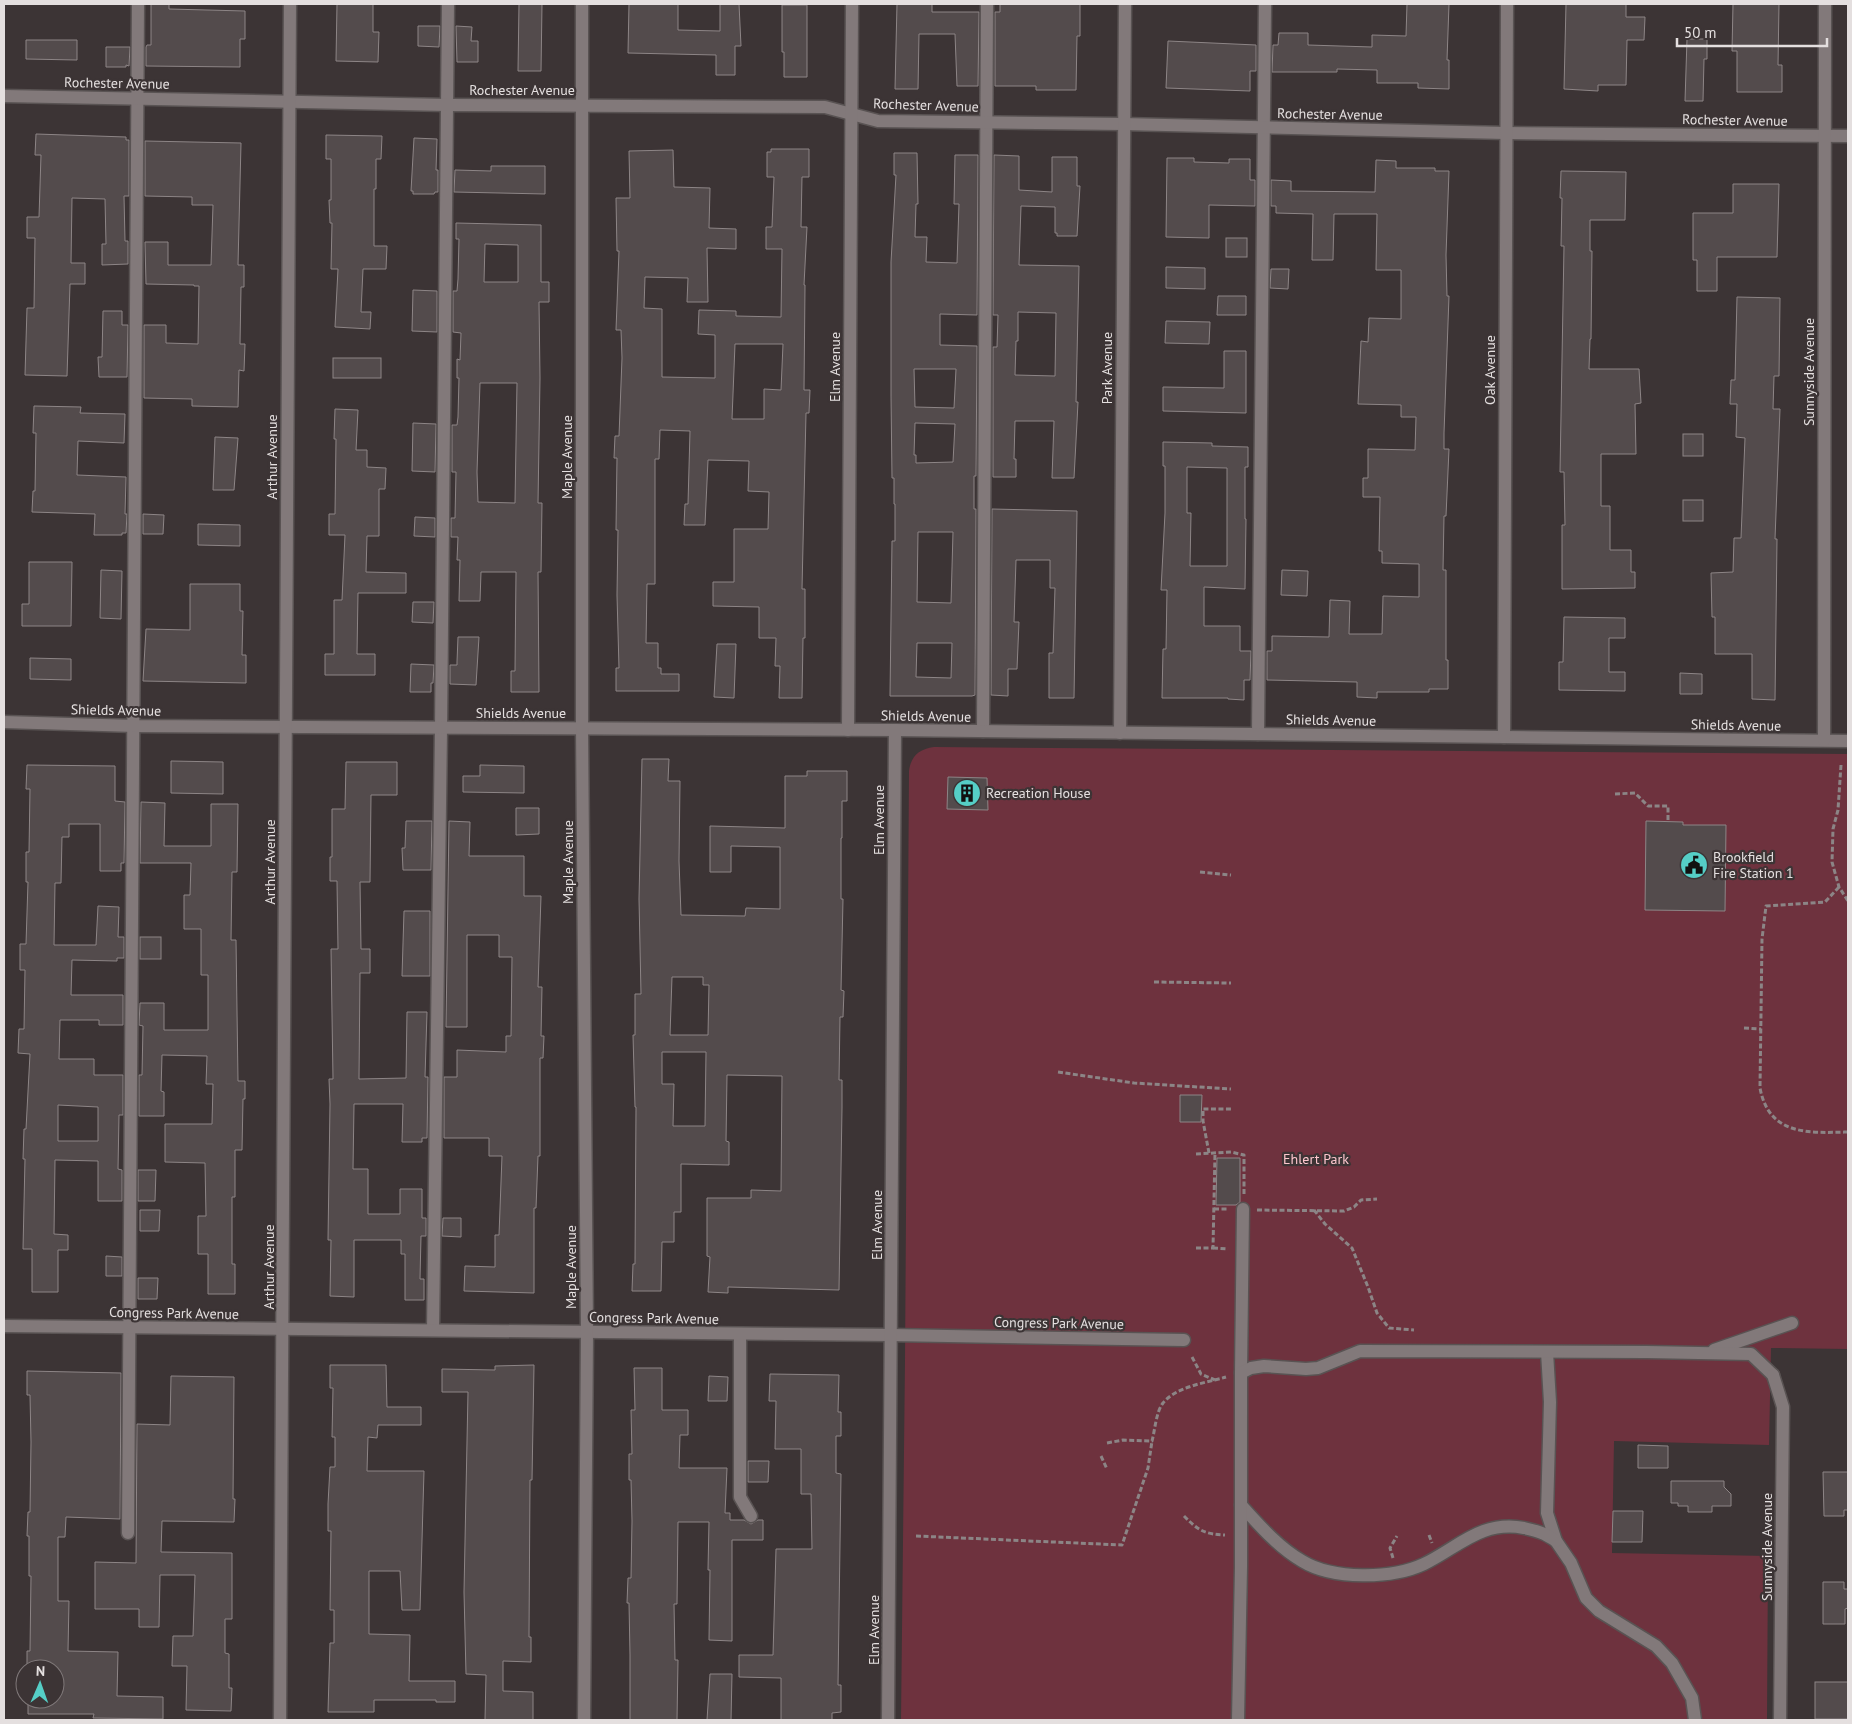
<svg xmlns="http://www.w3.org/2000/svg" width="1852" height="1724" font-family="'PT Sans',sans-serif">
<rect width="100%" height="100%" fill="#3c3435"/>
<path fill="#6e323e" d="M934,747L1848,754V1349L1771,1348L1769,1445L1614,1441L1612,1553L1768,1556L1767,1720H901L905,1361L909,771C911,756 919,749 934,747Z"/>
<g fill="#534b4c" stroke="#8d8586" fill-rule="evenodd">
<path d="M151,4H169V9L245,11V39H240V67L146,66V47L147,45H151Z"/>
<path d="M337,4H373V32H379L378,62L336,61Z"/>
<path d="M519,4H542L541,71H518Z"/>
<path d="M629,4H678V30L720,31V4H739L741,46H735V75H716V55L628,53Z"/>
<path d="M897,4H932V12H979L978,86H957L955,34H919L918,89H895Z"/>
<path d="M1000,4H1080V36H1077L1076,90H1036V86H995V12H1000Z"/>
<path d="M1407,4H1449L1447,60H1449V89L1418,88V83H1377V70L1337,69V72H1272L1273,45H1278L1279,33H1308V45L1372,47V35L1406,36Z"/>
<path d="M1566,4H1626V17H1645L1644,40H1627L1626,85H1598V91L1564,89Z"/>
<path d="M1733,4H1779L1778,65H1782V92H1737V51H1732Z"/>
<path d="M782,5H807V77H784V52H782Z"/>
<path d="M418,26H440L439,47L418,46Z"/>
<path d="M456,26L472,27L471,41H478V62H457Z"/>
<path d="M1687,39H1707V59H1704L1703,101H1685Z"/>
<path d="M26,40H77V60L26,59Z"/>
<path d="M1168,41L1256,45V71H1250V91L1166,88Z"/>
<path d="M106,47H130L129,66L126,65V67H106Z"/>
<path d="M36,134L126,137V140H129V196H124L125,241H128V264L102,265V244H106L105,199L72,198L71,263H85V284H70L67,376L25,375L27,308H34L35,238H27V217H39L41,155H35Z"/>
<path d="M326,135L382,136L381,159H376V189H374V246H387L386,269H363L361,312H371L370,329L335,327L338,269H331L332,223H330L329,200H331V159H326Z"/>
<path d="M414,138L437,139L436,170H438V192H435L434,194H413V191H411Z"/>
<path d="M145,141L241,143L238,265H244V287H241L240,344H245L244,371L239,370L238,407L192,406V399L144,398V325H166V343L198,344L199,286H194V285L146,284L145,242H168V265H211L213,205H192V197L145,196Z"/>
<path d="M771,149H809V177H802L801,227H807L804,285H805L804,390H810L809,413H806L802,589H805V638H803L802,698H779L780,666H775L776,638H759V607L713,606V582H734V529H768L769,492L748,491L749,461L708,460L705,525H684L685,504H688L690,431L660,430L659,459H655V584H647L646,643H658V668H661V674H679V691H616V668H619L617,595L618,530H616L617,458H614L615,436H619L622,358L621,330H616L619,251H617L616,198H630L629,151L673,150L674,187L710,188L709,228L736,229V249L707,248L708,302H687L688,278L645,277L644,308L662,309V377L715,378V335L698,334L699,310L736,311V316L781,317L782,249H766V227H772L774,177H767V152H771ZM735,344H783L781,390L764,389V419H732Z"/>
<path d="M894,153H917L918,204H916L915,237H927L926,262L957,263L959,204H954L955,155H978L977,315L940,314V345L977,346L976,476H974V509H976L975,695L972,696H890L892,541H895V504H894V478H892L891,396V262L896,175H894ZM914,369H956L954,408L915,407ZM915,423L955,424L953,462L916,463V455H914ZM918,532H953L951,603L917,602ZM917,643H952L951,678L916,677Z"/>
<path d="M994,155L1019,156V190L1052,192V157H1077V186H1080L1077,236H1057V233H1055V207L1021,206L1019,265L1079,266L1076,402H1078L1077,422L1074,478H1052L1054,421H1015L1014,459H1016V477H993V347H997L998,315H993ZM1018,312L1056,313L1055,376L1015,375L1016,341H1018Z"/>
<path d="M1167,158H1194V162L1229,163V159H1250V180H1255V206L1209,205V238L1166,237Z"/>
<path d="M1376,160L1396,161V168H1435V171H1449L1446,255L1447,296H1449L1444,433V449H1449L1446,516H1444L1443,570H1446V660H1448V689H1429V692H1377V698L1357,697V682L1267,680V651H1272V636L1329,637L1330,600L1350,601L1349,634H1382L1383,596L1419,597V564L1382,563V551H1379L1380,497H1363V478H1368V449L1415,450L1416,417H1401V405L1358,404L1361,341L1368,342L1369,318L1401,319V270H1376L1377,214H1334L1333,260H1312L1313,214L1276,213V206H1271V180L1291,181V191L1375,192Z"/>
<path d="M491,166H545V194L454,192L455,170L491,171Z"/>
<path d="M1561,171L1626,172L1625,220H1590V251H1592L1591,339H1590L1589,369H1639L1641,403L1635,404L1636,454H1601V506H1610V550H1631V572H1635V588L1562,589V525H1565L1564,472H1560L1564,246H1561L1562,198H1560Z"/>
<path d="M1733,184H1779L1777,257H1717V291H1697V260H1693V213H1733Z"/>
<path d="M456,223L541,225V282H549V302H539L540,378L538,503H542L541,572H538L539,692H511V671H515L516,572H481L480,601H459L460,560H457L458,537H451V518H455L456,472H452V425H457L458,417L459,378H457V359L460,360L461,333L453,332V291H457L458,279L459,239H456ZM485,244L518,245V282H484ZM480,383H517L515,503L478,502L477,472Z"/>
<rect x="1226" y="238" width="21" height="19"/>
<path d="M1166,267L1205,268V289L1166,288Z"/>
<path d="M1271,269H1289L1288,289L1270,288Z"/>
<path d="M413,290L437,291V332L412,331Z"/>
<path d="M1218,296H1246V315H1217Z"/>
<path d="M1737,297L1780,298L1779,376H1774L1773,409H1780L1775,539H1777L1775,700L1752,699V654H1715V617H1712L1711,573L1733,572L1734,538H1741L1745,438L1736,437L1737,404H1730L1731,380H1735Z"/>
<path d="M103,311H122V325H128L127,377H99L98,357H102Z"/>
<path d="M1166,321L1210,322L1209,344L1165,343Z"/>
<path d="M1224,351H1246V413L1163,411V387L1224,388Z"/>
<rect x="333" y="358" width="48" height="20"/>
<path d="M34,406L81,407L80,413L125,414L124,443L78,441L77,475L126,477L125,514H127L126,533H122V535H94L95,514L32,512L33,491H35L36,433H33Z"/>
<path d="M335,409L358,410L356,450H367V467L386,468L385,489H379V536H367L366,572L406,573V593H358L357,654H375V675H325V654H334V600H342L345,535H329V514H335L336,439H334Z"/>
<path d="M413,423L436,424L435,472L412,471Z"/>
<rect x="1683" y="434" width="20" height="22"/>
<path d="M215,437L238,438L234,490H213Z"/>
<path d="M1163,442L1212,443V446L1248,447V467H1245V519H1246L1245,589L1204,587V626H1240V651H1251L1250,680H1244V700L1228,699V698H1162L1163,649H1166L1167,590H1161L1165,513V466H1163ZM1187,467L1227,468V566H1190L1191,513H1187Z"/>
<rect x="1683" y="500" width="20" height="21"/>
<path d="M992,509L1077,511L1074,698H1049V653H1053L1055,588H1050V560H1016L1014,622H1019L1017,669H1008V696L991,695Z"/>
<path d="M143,514L164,515L163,534H143Z"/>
<path d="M415,517L435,518V537L414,536Z"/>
<path d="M198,524L240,525V546L198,545Z"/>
<path d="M29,562H72L71,626H22V604H29Z"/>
<path d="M101,570L122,571L121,619L100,618Z"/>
<path d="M1282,570L1308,571L1307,596L1281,595Z"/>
<path d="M190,584H240V611H243L242,655H246V683L143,681L146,629L190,630Z"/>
<path d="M413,602H434L433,623L412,622Z"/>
<path d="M1564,617L1625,618V638H1609V672H1625V691L1559,690V662H1563Z"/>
<path d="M458,637H479L476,685L450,684V665H457V662Z"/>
<path d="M717,644H736L734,698L714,697Z"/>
<path d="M30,658L71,659V680L30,679Z"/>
<path d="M411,664L434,665L433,683H431V692H410Z"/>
<path d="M1680,673L1702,674V694H1680Z"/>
<path d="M642,759H669L668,781H680L679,861L681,915L745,916L746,908L780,909V847L731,846V872H710V826L785,828V776H807V771H847V801H842V838H841V899H843L841,990L844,991L843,1017H840L839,1080H842V1108L839,1290L728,1287V1293L708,1292L710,1257L707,1256V1198H751V1190L781,1191L782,1076L727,1075L726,1141L729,1142V1165L681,1164V1212H674V1242H662L661,1291H632L633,1264H635L636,1107H635L633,1035H635V994H641L639,899ZM672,977H703V985H709L708,1035H670ZM662,1052H706L705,1126H673L674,1084H662Z"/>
<path d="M171,761L223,762V794L171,793Z"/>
<path d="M346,762H397V795H371L370,882H360L361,949H370V973H360L359,1079L406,1078L407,1012H427L425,1077H428L427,1138H422V1142H402L403,1104H354L353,1169H368V1214H400V1189H422V1218H426V1236H421L420,1279H424V1300H405V1254H401V1240H354V1297L330,1296L331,1240H328L330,1104L329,1079H333L331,949H338L337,881H330V857H332V809H345Z"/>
<path d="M27,765L115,766V801L125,802L124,863H121V871H100V824H69V837H62L61,883H55L54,945H96L98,906L119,907L118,937H124V958H117V961L72,960L71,995H123V1025H99V1020H60L59,1059H94V1075H123V1115H119L118,1169L122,1170V1201H98V1161L55,1160L54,1234L68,1235V1250H58V1292H32V1249H23L25,1159H23L24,1129H26L30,1054L18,1053L19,1029H24L25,970H20V944H26L28,882H26V852H29L30,789H26ZM58,1105L98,1107V1141H58Z"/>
<path d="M480,765L524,766V793L463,792V776H480Z"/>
<path d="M948,777L987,778L988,810L947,809Z"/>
<path d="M141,802L165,803L164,846H211V804H238L237,872H232L231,940H236L238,1081H245V1099H243L242,1150H235V1197H232V1264H235V1294H208V1254H198V1216H206L205,1163L165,1162V1124H212L213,1084H206L207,1056L162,1055L161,1091L164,1092V1116H139V1075H142L143,1026L139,1025L140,1003H164V1030H208V975H201V929H184V895H190L191,863H140Z"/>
<path d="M516,808H539V834L516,835Z"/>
<path d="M406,821H432L431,870H403L402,848H405Z"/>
<path d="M449,821L470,822L469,856H524V896H541L538,987H542L541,1036H544L543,1058H540V1156H538L536,1208H534V1293L464,1291L465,1266L495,1267V1235H499L502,1156H489V1138H444V1077H457V1050L506,1052V1036H511L512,957H499V935H467V1027H446Z"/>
<path d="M1646,821L1683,822V825H1726L1725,911L1645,910Z"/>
<path d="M404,911H430V976H402Z"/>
<rect x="140" y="937" width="21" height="22"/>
<path d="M1180,1095H1202L1201,1122H1180Z"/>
<path d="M1217,1158H1240V1202L1236,1205H1216Z"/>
<path d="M138,1170H156L155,1201H138Z"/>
<path d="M140,1210H160L159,1231H140Z"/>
<path d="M443,1218H461V1237L442,1236Z"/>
<path d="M106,1256L122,1257V1276H106Z"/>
<path d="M138,1278H158L157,1299H138Z"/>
<path d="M330,1365H386L387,1407H421V1425H378L377,1438L368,1437L367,1471H424L420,1610H402L400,1571H369V1634L410,1635L409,1681H455V1702H436V1700H374V1712H328L330,1643H334V1610H330L331,1531H328V1504L330,1467H335V1437H332L333,1388H330Z"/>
<path d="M534,1365L532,1480H530L529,1637H531V1662L503,1661V1691L533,1692V1720H485L486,1675L466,1674L464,1592L468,1392H442V1369L495,1370V1366Z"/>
<path d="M634,1368H662V1410H688V1435H680L679,1468H727L725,1513H730V1520H744L751,1524L758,1520H763V1540H732V1641L709,1640L710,1570H708L709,1522H678L677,1604H674L675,1660H678L677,1720H630V1655L629,1603H627L628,1578H631L632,1521L631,1480H629V1454H632L631,1410H635Z"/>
<path d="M27,1371L121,1373L120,1519L66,1517L65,1537H58V1601H69L68,1651L118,1652L117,1696L163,1697V1719L93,1718L94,1714H28V1699H55V1669H27V1651H30L31,1576H29V1536H27L28,1512H30L31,1442L30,1395H27Z"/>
<path d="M770,1374L839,1375L838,1412H841V1436H836V1473L841,1474L838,1685H841V1712L832,1713V1720H781V1678L739,1677V1655H773L776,1549H812L811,1494H801V1449H775L776,1401H769Z"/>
<path d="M171,1376L234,1377L233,1499H235L234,1522L162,1521L161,1552L232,1553V1619H225V1653L229,1654V1688H232L231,1711L186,1710L187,1666H172L173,1636H193L195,1575H160L159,1627H139V1609H95V1562L136,1563L137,1424L170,1425Z"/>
<path d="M709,1376L728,1377L727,1401H708Z"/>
<path d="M1638,1445L1668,1446V1468H1638Z"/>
<path d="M748,1461H769L768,1482H748Z"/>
<path d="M1823,1472H1848V1510H1844V1516H1824Z"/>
<path d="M1671,1481H1724V1487L1731,1494V1506H1712V1512H1688V1506H1678V1503H1671Z"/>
<path d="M1613,1511H1643L1642,1542H1612Z"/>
<path d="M1823,1582H1844V1589H1848V1608L1845,1609V1624H1823Z"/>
<path d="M710,1674H732L731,1720H707Z"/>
<rect x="1815" y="1682" width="33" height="37"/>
</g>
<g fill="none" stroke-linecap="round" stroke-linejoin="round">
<g stroke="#595353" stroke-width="15">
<g id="service">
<path d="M983,731L987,4"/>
<path d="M1258,734L1265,4"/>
<path d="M433,1330L441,729L448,4"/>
<path d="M740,1334V1497L751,1516"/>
<path d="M1714,1350L1792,1323"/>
<path d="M1547,1352L1550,1402L1547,1513L1556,1541L1571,1563L1586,1598L1599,1611L1656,1646L1672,1663L1692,1698L1695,1720"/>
<path d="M1241,1373L1243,1209"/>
<path d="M1241,1505C1259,1525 1278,1547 1302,1561C1333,1580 1392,1579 1424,1564C1459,1547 1481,1520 1524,1528C1538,1531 1544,1533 1556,1541"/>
<path d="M128,1533L138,4"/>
<path d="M1238,1720L1241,1567V1373L1251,1368L1264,1366L1306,1369L1318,1368L1360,1351L1647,1352L1751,1354L1773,1375"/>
</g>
</g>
<g stroke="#595353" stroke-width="15">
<g id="minor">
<path d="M4,96L447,105L825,107L878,121L1123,124L1506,133L1848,136"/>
<path d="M4,722L135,726L895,730L1848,741"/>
<path d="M848,730L852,4"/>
<path d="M1120,733L1125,4"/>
<path d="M1504,737L1507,4"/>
<path d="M1824,740L1825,4"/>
<path d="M4,1326L891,1335L1184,1340"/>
<path d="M1773,1375L1783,1407L1780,1720"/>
<path d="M280,1720L290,4"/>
<path d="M888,1720L895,730"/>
</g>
</g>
<g stroke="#595353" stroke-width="15">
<path id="tertiary" d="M582,4V728L587,1332L584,1720"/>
</g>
<g stroke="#8c8586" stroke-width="3" stroke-dasharray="5 2.5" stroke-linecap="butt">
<path d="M1841,765L1838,810L1833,829L1832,862L1839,887L1848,901"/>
<path d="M1615,794L1635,793L1648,806H1668V821"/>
<path d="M1200,872L1231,875"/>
<path d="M1839,887L1825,902L1766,906L1762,939L1760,1088C1769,1136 1809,1133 1848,1132"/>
<path d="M1154,982L1231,983"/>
<path d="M1744,1028L1761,1029"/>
<path d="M1058,1072L1134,1083L1231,1089"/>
<path d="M1209,1153L1203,1121V1109H1231"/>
<path d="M1196,1154L1231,1152L1244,1155V1194"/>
<path d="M1214,1209H1228"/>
<path d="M1257,1210L1344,1211L1354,1207L1361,1200L1377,1199"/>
<path d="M1314,1210L1325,1224L1352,1248L1368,1287L1377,1313L1389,1328L1414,1330"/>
<path d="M1196,1248H1213L1215,1153"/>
<path d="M1213,1248L1228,1249"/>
<path d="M1192,1357L1201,1374L1215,1380"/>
<path d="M1107,1443L1123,1440L1152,1441C1155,1430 1156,1412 1163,1403C1177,1386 1206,1383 1226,1377"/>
<path d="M1101,1456L1107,1469"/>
<path d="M1184,1516C1199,1531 1204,1534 1225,1535"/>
<path d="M1429,1535L1432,1543"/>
<path d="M916,1536L1122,1545L1148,1468L1152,1441"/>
<path d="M1393,1558L1390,1548L1397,1536"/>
</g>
<use href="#service" stroke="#82797a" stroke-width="12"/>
<use href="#minor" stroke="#82797a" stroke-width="12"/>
<use href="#tertiary" stroke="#82797a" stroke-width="12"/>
</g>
<defs>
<g id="building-disc" transform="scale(1.4375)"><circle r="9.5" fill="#55cec6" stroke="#3c3435"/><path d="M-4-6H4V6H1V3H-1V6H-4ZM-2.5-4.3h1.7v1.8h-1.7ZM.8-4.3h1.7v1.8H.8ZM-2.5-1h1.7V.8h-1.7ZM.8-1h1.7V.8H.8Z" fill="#111"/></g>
<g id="civic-disc" transform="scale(1.4375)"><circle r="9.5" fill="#55cec6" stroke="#3c3435"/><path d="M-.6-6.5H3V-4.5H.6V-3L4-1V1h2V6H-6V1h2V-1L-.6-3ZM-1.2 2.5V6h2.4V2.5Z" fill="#111"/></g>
</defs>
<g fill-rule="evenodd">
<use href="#building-disc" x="967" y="793"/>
<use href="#civic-disc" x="1694" y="865"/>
</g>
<g text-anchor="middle" stroke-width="4.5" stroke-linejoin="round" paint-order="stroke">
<g font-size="14" fill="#e4dfdf" stroke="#3c3435">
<text transform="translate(117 83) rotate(1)" y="5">Rochester Avenue</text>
<text x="522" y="95">Rochester Avenue</text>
<text transform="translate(926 105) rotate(2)" y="5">Rochester Avenue</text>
<text transform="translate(1330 114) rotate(1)" y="5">Rochester Avenue</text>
<text transform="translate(1735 120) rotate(1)" y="5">Rochester Avenue</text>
<text transform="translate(835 367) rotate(-90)" y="5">Elm Avenue</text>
<text transform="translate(1107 368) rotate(-90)" y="5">Park Avenue</text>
<text transform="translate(1490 370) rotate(-90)" y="5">Oak Avenue</text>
<text transform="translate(1809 372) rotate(-90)" y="5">Sunnyside Avenue</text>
<text transform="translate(272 457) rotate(-90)" y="5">Arthur Avenue</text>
<text transform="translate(567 457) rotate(-90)" y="5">Maple Avenue</text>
<text transform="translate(116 710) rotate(1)" y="5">Shields Avenue</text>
<text x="521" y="718">Shields Avenue</text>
<text transform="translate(926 716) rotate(1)" y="5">Shields Avenue</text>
<text transform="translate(1331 720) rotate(1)" y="5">Shields Avenue</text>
<text transform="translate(1736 725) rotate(1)" y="5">Shields Avenue</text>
<text transform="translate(879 820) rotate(-90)" y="5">Elm Avenue</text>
<text transform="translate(270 862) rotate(-90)" y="5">Arthur Avenue</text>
<text transform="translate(568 862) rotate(-90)" y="5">Maple Avenue</text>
<text transform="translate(877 1225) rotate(-90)" y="5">Elm Avenue</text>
<text transform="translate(269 1267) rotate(-90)" y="5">Arthur Avenue</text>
<text transform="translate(571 1267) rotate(-90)" y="5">Maple Avenue</text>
<text transform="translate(174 1313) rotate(1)" y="5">Congress Park Avenue</text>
<text transform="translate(654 1318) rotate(1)" y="5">Congress Park Avenue</text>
<text transform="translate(1059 1323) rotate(1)" y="5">Congress Park Avenue</text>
<text transform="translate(1767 1547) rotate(-90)" y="5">Sunnyside Avenue</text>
<text transform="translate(874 1630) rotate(-90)" y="5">Elm Avenue</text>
</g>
<g font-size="14" fill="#e4dfdf" stroke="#3c3435" text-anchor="start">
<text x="986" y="798">Recreation House</text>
<text x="1713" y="862">Brookfield<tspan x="1713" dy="16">Fire Station 1</tspan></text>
</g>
<g font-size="14" fill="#fdc6cd" stroke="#3c3435">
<text x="1316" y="1164">Ehlert Park</text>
</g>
</g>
<rect width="1852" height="1724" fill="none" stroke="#e4dfdf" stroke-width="10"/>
<g transform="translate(40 1684) rotate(2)"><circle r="24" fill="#3c3435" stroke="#7f7879"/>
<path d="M0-4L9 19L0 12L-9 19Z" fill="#55cec6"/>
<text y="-8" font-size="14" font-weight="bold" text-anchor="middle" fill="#e4dfdf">N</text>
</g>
<path d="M1677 38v8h150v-8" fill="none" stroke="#e4dfdf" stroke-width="2.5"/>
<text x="1684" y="38" font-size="15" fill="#e4dfdf" stroke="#3c3435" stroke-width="4" paint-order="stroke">50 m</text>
</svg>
